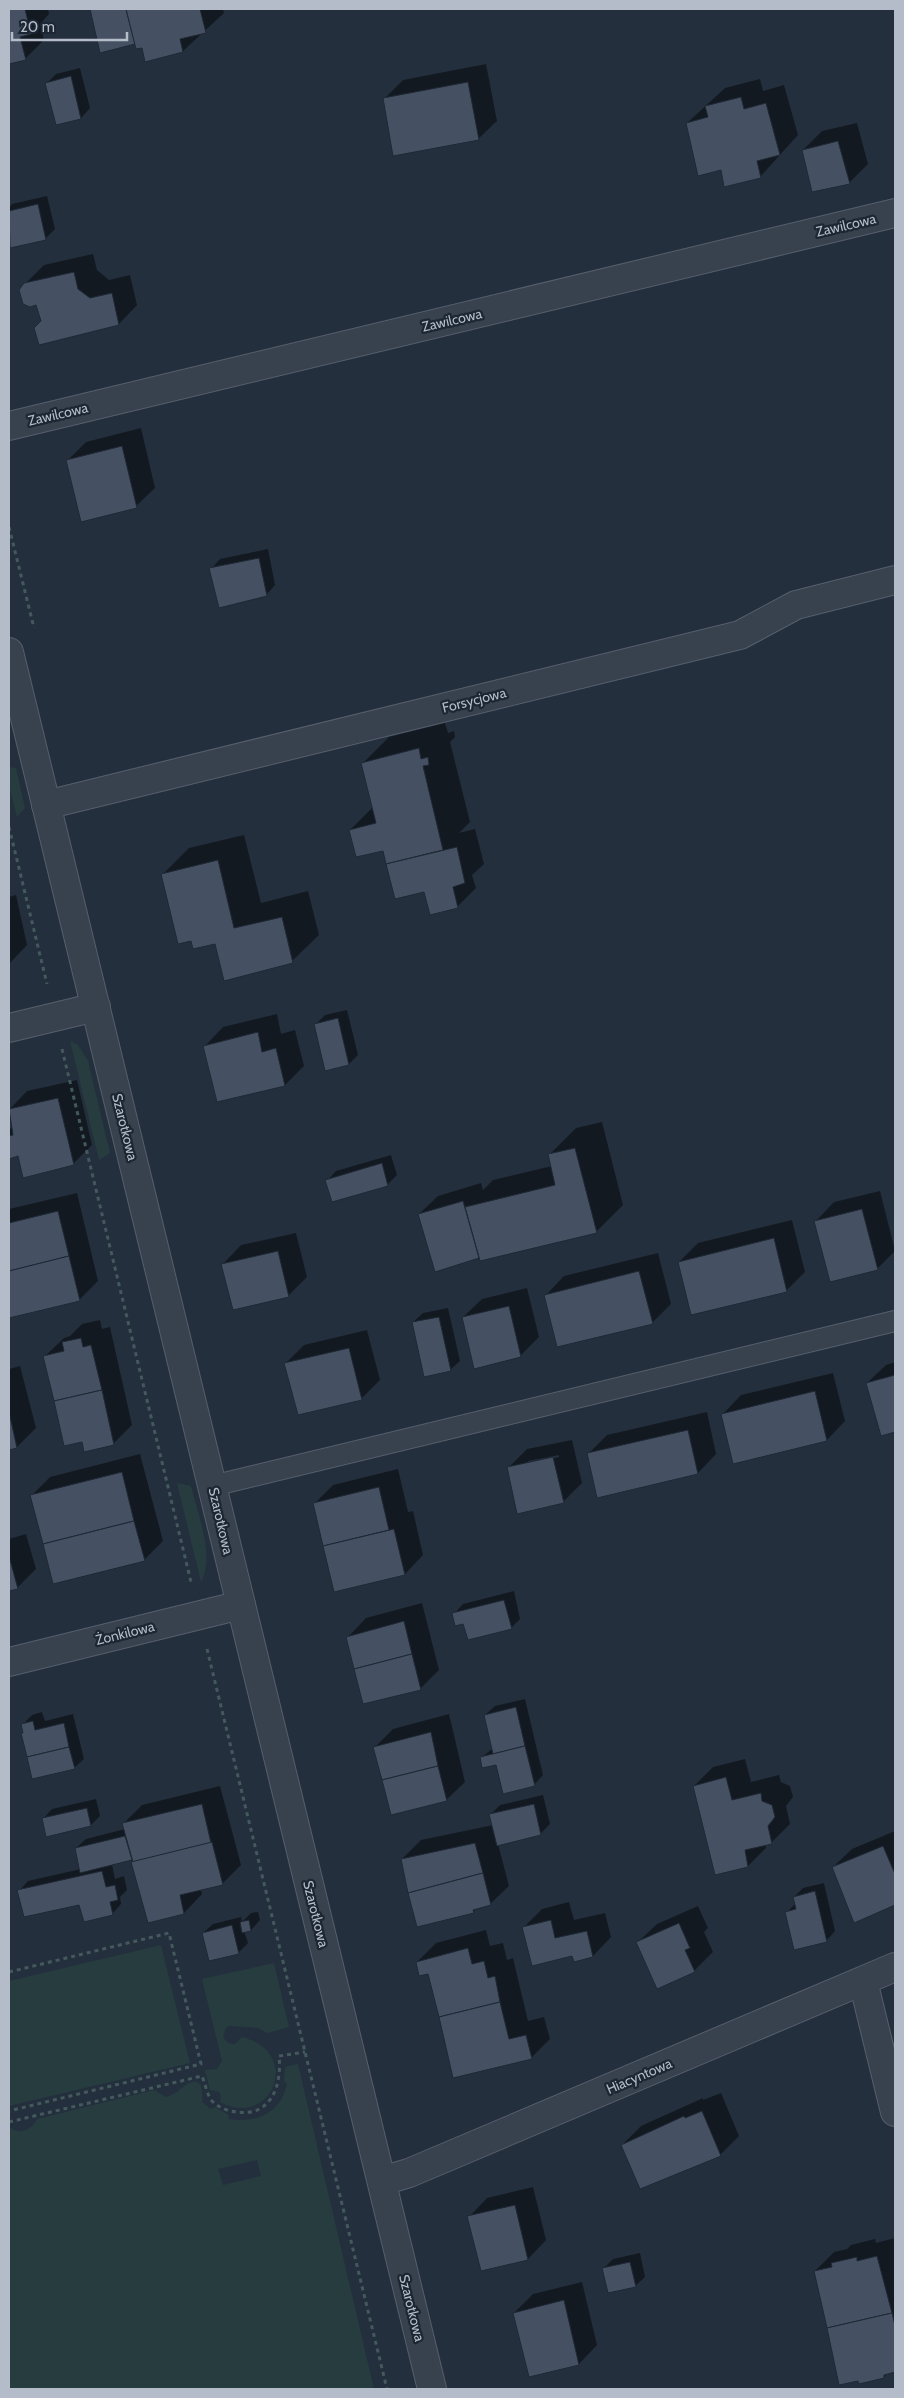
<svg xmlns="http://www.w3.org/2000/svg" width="904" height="2398" font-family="Cabin,sans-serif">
<rect width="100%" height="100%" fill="#242f3e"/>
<g fill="#263c3f" fill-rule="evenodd">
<path d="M9,767L16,768L25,808L17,817L9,786Z"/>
<path d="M70,1041L78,1045L88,1061L110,1153L99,1160Z"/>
<path d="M177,1483L191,1486C198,1515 215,1556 201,1582Z"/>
<path d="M161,1945L190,2063L9,2106V1981Z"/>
<path d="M274,1963L289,2027L267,2033L258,2028L229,2026L226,2028L223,2036C226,2042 228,2044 235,2044L242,2037C304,2053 271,2130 220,2102L221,2096L219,2092L210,2090L205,2070L217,2069L222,2061L202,1979Z"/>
<path d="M298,2064L374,2389H9V2127C21,2135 30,2131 37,2119L154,2090L166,2097C179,2094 182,2084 195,2081L201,2085L203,2103L211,2109L215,2107L229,2115L228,2119C256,2123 281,2114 287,2083L284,2082L285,2067ZM257,2160L261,2176L223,2185L218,2169Z"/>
</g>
<g fill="#0007" fill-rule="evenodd">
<path d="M9,9H48L49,14L40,24L44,40L25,59L9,63Z"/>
<path d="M91,9H223L224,13L183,51L143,47L135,42L101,51Z"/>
<path d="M486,64L497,121L478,139L384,99L403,80Z"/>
<path d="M80,68L90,108L81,118L47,83L56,74Z"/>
<path d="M760,79L763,91L784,85L798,135L760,177L722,169L687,123L725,88Z"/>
<path d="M857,123L868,164L849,183L803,150L822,131Z"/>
<path d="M47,196L55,229L46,238L11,247L9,208L12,204Z"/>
<path d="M93,254L97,270L109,280L130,275L137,305L119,324L37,303L25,284L44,265Z"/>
<path d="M141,428L155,488L136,506L67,461L86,442Z"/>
<path d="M268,549L275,585L266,595L211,569L220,559Z"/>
<path d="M445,723L448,733L454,731L455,737L450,742L470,822L459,833L475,829L484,864L472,875L476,888L457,907L425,891L396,898L384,849L350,830L373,807L363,763L389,737Z"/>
<path d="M244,835L261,903L308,891L319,935L292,961L216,943L192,939L163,874L189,848Z"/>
<path d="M16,895L27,945L9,964V897Z"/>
<path d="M347,1010L358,1055L349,1064L316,1024L325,1015Z"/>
<path d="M277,1014L281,1034L295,1030L304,1066L285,1085L218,1100L205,1046L223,1027Z"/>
<path d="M77,1080L92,1145L73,1164L19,1155L9,1158V1130L12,1127L9,1110L27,1091Z"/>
<path d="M602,1122L623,1205L596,1232L480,1257L436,1270L419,1214L438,1196L481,1183L483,1190L493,1180L552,1166L549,1155L576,1128Z"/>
<path d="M391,1155L397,1175L387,1185L327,1181L336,1171Z"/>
<path d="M880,1191L895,1251L877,1269L816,1221L834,1202Z"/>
<path d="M77,1193L98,1281L79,1300L9,1316V1209Z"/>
<path d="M792,1220L805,1272L786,1291L679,1262L698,1243Z"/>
<path d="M296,1233L307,1277L288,1296L223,1264L241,1245Z"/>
<path d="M658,1253L671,1304L652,1323L546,1295L564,1276Z"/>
<path d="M527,1288L539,1337L520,1356L463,1317L482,1299Z"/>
<path d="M448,1308L460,1361L450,1370L413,1322L423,1313Z"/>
<path d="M100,1320L102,1329L110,1327L132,1425L113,1444L83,1440L45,1356L64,1338L70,1336L82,1324Z"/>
<path d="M367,1330L380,1380L361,1399L286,1363L304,1345Z"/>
<path d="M895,1362V1430L882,1434L867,1383L886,1365Z"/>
<path d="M20,1366L36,1428L17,1447L9,1448V1369Z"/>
<path d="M833,1373L845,1421L827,1440L723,1414L741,1395Z"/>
<path d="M707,1412L716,1454L698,1473L588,1454L607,1435Z"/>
<path d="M572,1440L582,1483L563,1502L508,1468L527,1449ZM559,1455V1457L528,1464V1461Z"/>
<path d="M140,1454L163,1541L144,1560L32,1495L50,1477Z"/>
<path d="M398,1469L408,1512L413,1511L423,1555L405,1574L335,1591L314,1504L333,1485Z"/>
<path d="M26,1534L36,1569L17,1588L9,1590V1539Z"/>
<path d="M514,1591L520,1619L511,1628L464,1623L454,1614L463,1604Z"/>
<path d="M422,1603L439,1670L420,1689L348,1637L366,1618Z"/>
<path d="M525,1699L543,1775L534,1785L497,1764L481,1758L493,1748L485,1715L495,1706Z"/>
<path d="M42,1712L45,1721L73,1714L84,1759L74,1768L22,1734L24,1732L23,1724L32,1715Z"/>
<path d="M449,1714L465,1782L446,1800L375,1747L393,1729Z"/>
<path d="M745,1759L751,1782L779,1775L781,1782L790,1786L793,1797L786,1806L790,1824L772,1842L766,1844V1848L748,1866L694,1786L713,1767Z"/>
<path d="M220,1786L241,1865L222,1884L201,1889L202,1894L184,1913L133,1858L112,1864L115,1879L124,1876L127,1890L120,1897L121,1904L112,1914L80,1903L19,1891L28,1881L81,1869L76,1848L86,1839L125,1829L124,1823L142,1805Z"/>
<path d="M543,1795L550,1824L540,1834L498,1844L509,1886L490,1904L477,1908L473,1912L402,1859L421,1840L493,1825L490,1815L500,1805Z"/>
<path d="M96,1799L100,1816L91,1825L43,1819L52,1809Z"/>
<path d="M895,1831V1904L855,1921L833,1867L852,1849Z"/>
<path d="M824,1883L835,1931L826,1941L786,1913L796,1903L794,1897L803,1888Z"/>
<path d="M569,1902L574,1920L605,1913L611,1937L593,1956L573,1955L524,1927L542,1909Z"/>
<path d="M698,1906L708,1928L704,1932L713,1952L694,1971L638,1942L657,1924Z"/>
<path d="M258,1912L260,1920L251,1930L244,1931L248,1943L238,1953L203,1933L213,1924L241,1917L242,1922L251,1913Z"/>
<path d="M486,1930L490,1946L503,1943L507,1960L513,1958L528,2021L544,2017L550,2039L531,2058L417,1962L436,1943Z"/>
<path d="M721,2093L739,2136L720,2155L622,2145L641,2126L703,2098V2100Z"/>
<path d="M533,2187L546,2240L528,2259L469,2217L487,2198Z"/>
<path d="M895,2238V2371L888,2373L884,2377L815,2271L834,2252L847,2249L851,2245L875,2239L876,2243Z"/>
<path d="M640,2253L645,2277L635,2286L603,2269L613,2259Z"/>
<path d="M582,2282L597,2345L579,2364L514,2313L533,2294Z"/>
</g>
<g fill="#455162" stroke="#1f2835">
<path d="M9,9H25L31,34L20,37L26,60L9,64Z"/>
<path d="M90,9H126L135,44L100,53Z"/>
<path d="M126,9H200L206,33L180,39L183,52L145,62L142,48L136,49Z"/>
<path d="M71,76L81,119L56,125L45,83Z"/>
<path d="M468,82L479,140L393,156L383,98Z"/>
<path d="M741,97L744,109L766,103L780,155L757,161L761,178L724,187L721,170L698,176L686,123L708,117L705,106Z"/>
<path d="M838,141L850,184L812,192L802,150Z"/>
<path d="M38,204L46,240L10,248L9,211Z"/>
<path d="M74,272L78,289L90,298L112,293L119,325L39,345L34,328L41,321L36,305L30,307L23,304L19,290L24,283Z"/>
<path d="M122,446L137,508L81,522L66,460Z"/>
<path d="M259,558L267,596L219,608L209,568Z"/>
<path d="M419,748L421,759L428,757L429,765L423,766L443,850L386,864L383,851L356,857L349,830L376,823L361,763Z"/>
<path d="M457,847L465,883L453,887L458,908L430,915L424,892L395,899L386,864Z"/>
<path d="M218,860L234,928L282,917L293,963L224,981L215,944L193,949L191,941L178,944L161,874Z"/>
<path d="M338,1018L349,1065L325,1071L314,1024Z"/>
<path d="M258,1032L262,1052L276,1048L285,1086L217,1102L203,1046Z"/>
<path d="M58,1098L74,1165L23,1178L18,1156L9,1159V1136L13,1135L9,1109Z"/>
<path d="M575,1148L597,1233L480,1261L465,1207L555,1185L548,1154Z"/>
<path d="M382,1163L388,1186L332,1202L325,1180Z"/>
<path d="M463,1201L479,1258L435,1272L418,1214Z"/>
<path d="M862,1209L878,1270L830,1282L814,1221Z"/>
<path d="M58,1211L69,1256L9,1271V1223Z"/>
<path d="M774,1238L787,1292L691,1315L678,1262Z"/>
<path d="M278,1251L289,1297L233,1310L221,1264Z"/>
<path d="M69,1256L80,1301L9,1318V1271Z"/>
<path d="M639,1271L653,1324L557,1347L544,1295Z"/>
<path d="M509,1306L521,1357L474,1369L462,1317Z"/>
<path d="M439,1317L451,1371L424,1377L412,1322Z"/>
<path d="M81,1338L83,1347L91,1345L102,1390L54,1401L43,1356L64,1351L62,1342Z"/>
<path d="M349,1348L362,1400L298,1415L284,1363Z"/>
<path d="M895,1375V1432L881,1436L866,1383Z"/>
<path d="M102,1390L114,1445L84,1452L82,1442L64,1446L54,1401Z"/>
<path d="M815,1391L827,1441L733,1464L721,1414Z"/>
<path d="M9,1412L17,1448L9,1450Z"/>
<path d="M688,1430L698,1474L597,1498L587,1453Z"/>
<path d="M553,1457L564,1503L517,1514L507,1467Z"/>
<path d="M122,1472L134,1521L43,1544L30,1495Z"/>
<path d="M379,1487L389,1530L323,1546L313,1503Z"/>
<path d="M134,1521L145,1561L53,1584L43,1544Z"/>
<path d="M394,1529L405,1575L334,1592L323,1546Z"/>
<path d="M9,1556L18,1589L9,1591Z"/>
<path d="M504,1600L512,1629L468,1640L463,1624L455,1626L452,1613Z"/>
<path d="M404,1621L412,1654L354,1669L346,1637Z"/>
<path d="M412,1654L421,1690L363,1704L354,1669Z"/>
<path d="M516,1707L525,1746L493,1754L484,1715Z"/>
<path d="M33,1721L35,1730L64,1723L69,1747L27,1757L21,1733H23L21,1724Z"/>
<path d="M431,1732L438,1766L382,1780L373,1747Z"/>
<path d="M525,1746L535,1786L503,1794L496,1765L482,1768L480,1757Z"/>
<path d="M69,1747L75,1769L32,1779L27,1757Z"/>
<path d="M438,1766L447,1801L391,1815L382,1780Z"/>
<path d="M726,1777L732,1800L761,1793L762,1801L772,1805L775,1817L768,1826L772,1844L745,1850L748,1867L715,1875L693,1786Z"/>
<path d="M202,1804L211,1843L133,1862L122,1823Z"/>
<path d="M534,1804L541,1835L497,1846L489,1814Z"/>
<path d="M87,1808L91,1826L46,1837L42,1818Z"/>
<path d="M125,1836L132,1860L80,1873L75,1848Z"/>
<path d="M212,1842L223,1885L180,1895L184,1914L148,1923L131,1862Z"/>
<path d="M475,1843L483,1873L408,1893L401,1859Z"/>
<path d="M883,1846L895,1874V1905L854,1923L832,1867Z"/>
<path d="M102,1871L106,1887L115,1885L118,1900L110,1902L113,1915L84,1922L79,1905L24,1917L17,1890Z"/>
<path d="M483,1873L491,1905L473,1910L474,1913L417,1927L408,1893Z"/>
<path d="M815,1891L827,1942L794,1950L785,1912L796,1909L793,1897Z"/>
<path d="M249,1920L251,1931L242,1933L240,1922Z"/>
<path d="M551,1920L555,1938L587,1931L593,1957L574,1962L572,1956L532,1966L522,1927Z"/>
<path d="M679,1923L690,1948L685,1950L695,1972L657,1989L636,1942Z"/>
<path d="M232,1925L239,1954L209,1961L202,1933Z"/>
<path d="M468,1948L472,1964L484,1961L488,1978L495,1976L500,2002L439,2017L428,1974L419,1976L416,1962Z"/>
<path d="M500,2002L509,2039L526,2035L532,2059L453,2078L439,2017Z"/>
<path d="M702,2111L721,2156L640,2189L621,2145L684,2116L685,2118Z"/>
<path d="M515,2205L528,2260L481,2271L467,2216Z"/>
<path d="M877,2256L892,2313L827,2328L814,2271L832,2267L831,2263L857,2257V2261Z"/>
<path d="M630,2262L636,2287L608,2293L602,2268Z"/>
<path d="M564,2300L579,2365L529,2377L513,2313Z"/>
<path d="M892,2313L895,2326V2372L884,2375V2378L859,2384L858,2381L839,2385L827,2328Z"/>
</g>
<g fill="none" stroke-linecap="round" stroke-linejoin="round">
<g stroke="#565f6c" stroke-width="22">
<path id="service" d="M212,1486L895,1321"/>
</g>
<g stroke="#565f6c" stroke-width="30">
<g id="minor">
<path d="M9,426L895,213"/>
<path d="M9,652L432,2389"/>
<path d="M46,805L740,635L796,605L895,580"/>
<path d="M9,1028L96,1007"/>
<path d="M9,1662L241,1605"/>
<path d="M863,1981L895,2112"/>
<path d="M382,2181L409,2173L895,1967"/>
</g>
</g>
<g stroke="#44595c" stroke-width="3" stroke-dasharray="4 4" stroke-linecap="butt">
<path d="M9,527L34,628"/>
<path d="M9,827L47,984"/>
<path d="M62,1049L191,1582"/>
<path d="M207,1649L387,2389"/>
<path d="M9,1972L169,1933L201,2064L9,2111"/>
<path d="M9,2122L202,2076C205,2083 207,2095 212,2101C219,2108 228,2111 237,2112C272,2117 282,2084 279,2056L305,2052"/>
</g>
<use href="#service" stroke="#38414e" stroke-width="20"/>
<use href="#minor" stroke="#38414e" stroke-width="28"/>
</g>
<g text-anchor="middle" stroke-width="4.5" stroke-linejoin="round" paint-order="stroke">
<g font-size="14" fill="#b4bcc9" stroke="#1d2633">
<text transform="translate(846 225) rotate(-13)" y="5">Zawilcowa</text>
<text transform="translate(452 320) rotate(-13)" y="5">Zawilcowa</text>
<text transform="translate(58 414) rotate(-13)" y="5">Zawilcowa</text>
<text transform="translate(474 700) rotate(-14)" y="5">Forsycjowa</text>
<text transform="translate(125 1127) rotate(76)" y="5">Szarotkowa</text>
<text transform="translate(221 1521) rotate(77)" y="5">Szarotkowa</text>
<text transform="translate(125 1633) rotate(-14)" y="5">Żonkilowa</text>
<text transform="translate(316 1914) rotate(76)" y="5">Szarotkowa</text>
<text transform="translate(639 2076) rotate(-23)" y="5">Hiacyntowa</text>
<text transform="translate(412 2308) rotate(76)" y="5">Szarotkowa</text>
</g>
</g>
<rect width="904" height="2398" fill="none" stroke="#b4bcc9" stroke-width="20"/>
<path d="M12 32v8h115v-8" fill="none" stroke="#b4bcc9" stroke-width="2.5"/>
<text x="20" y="32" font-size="15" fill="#b4bcc9" stroke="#1d2633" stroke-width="4" paint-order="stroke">20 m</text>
</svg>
